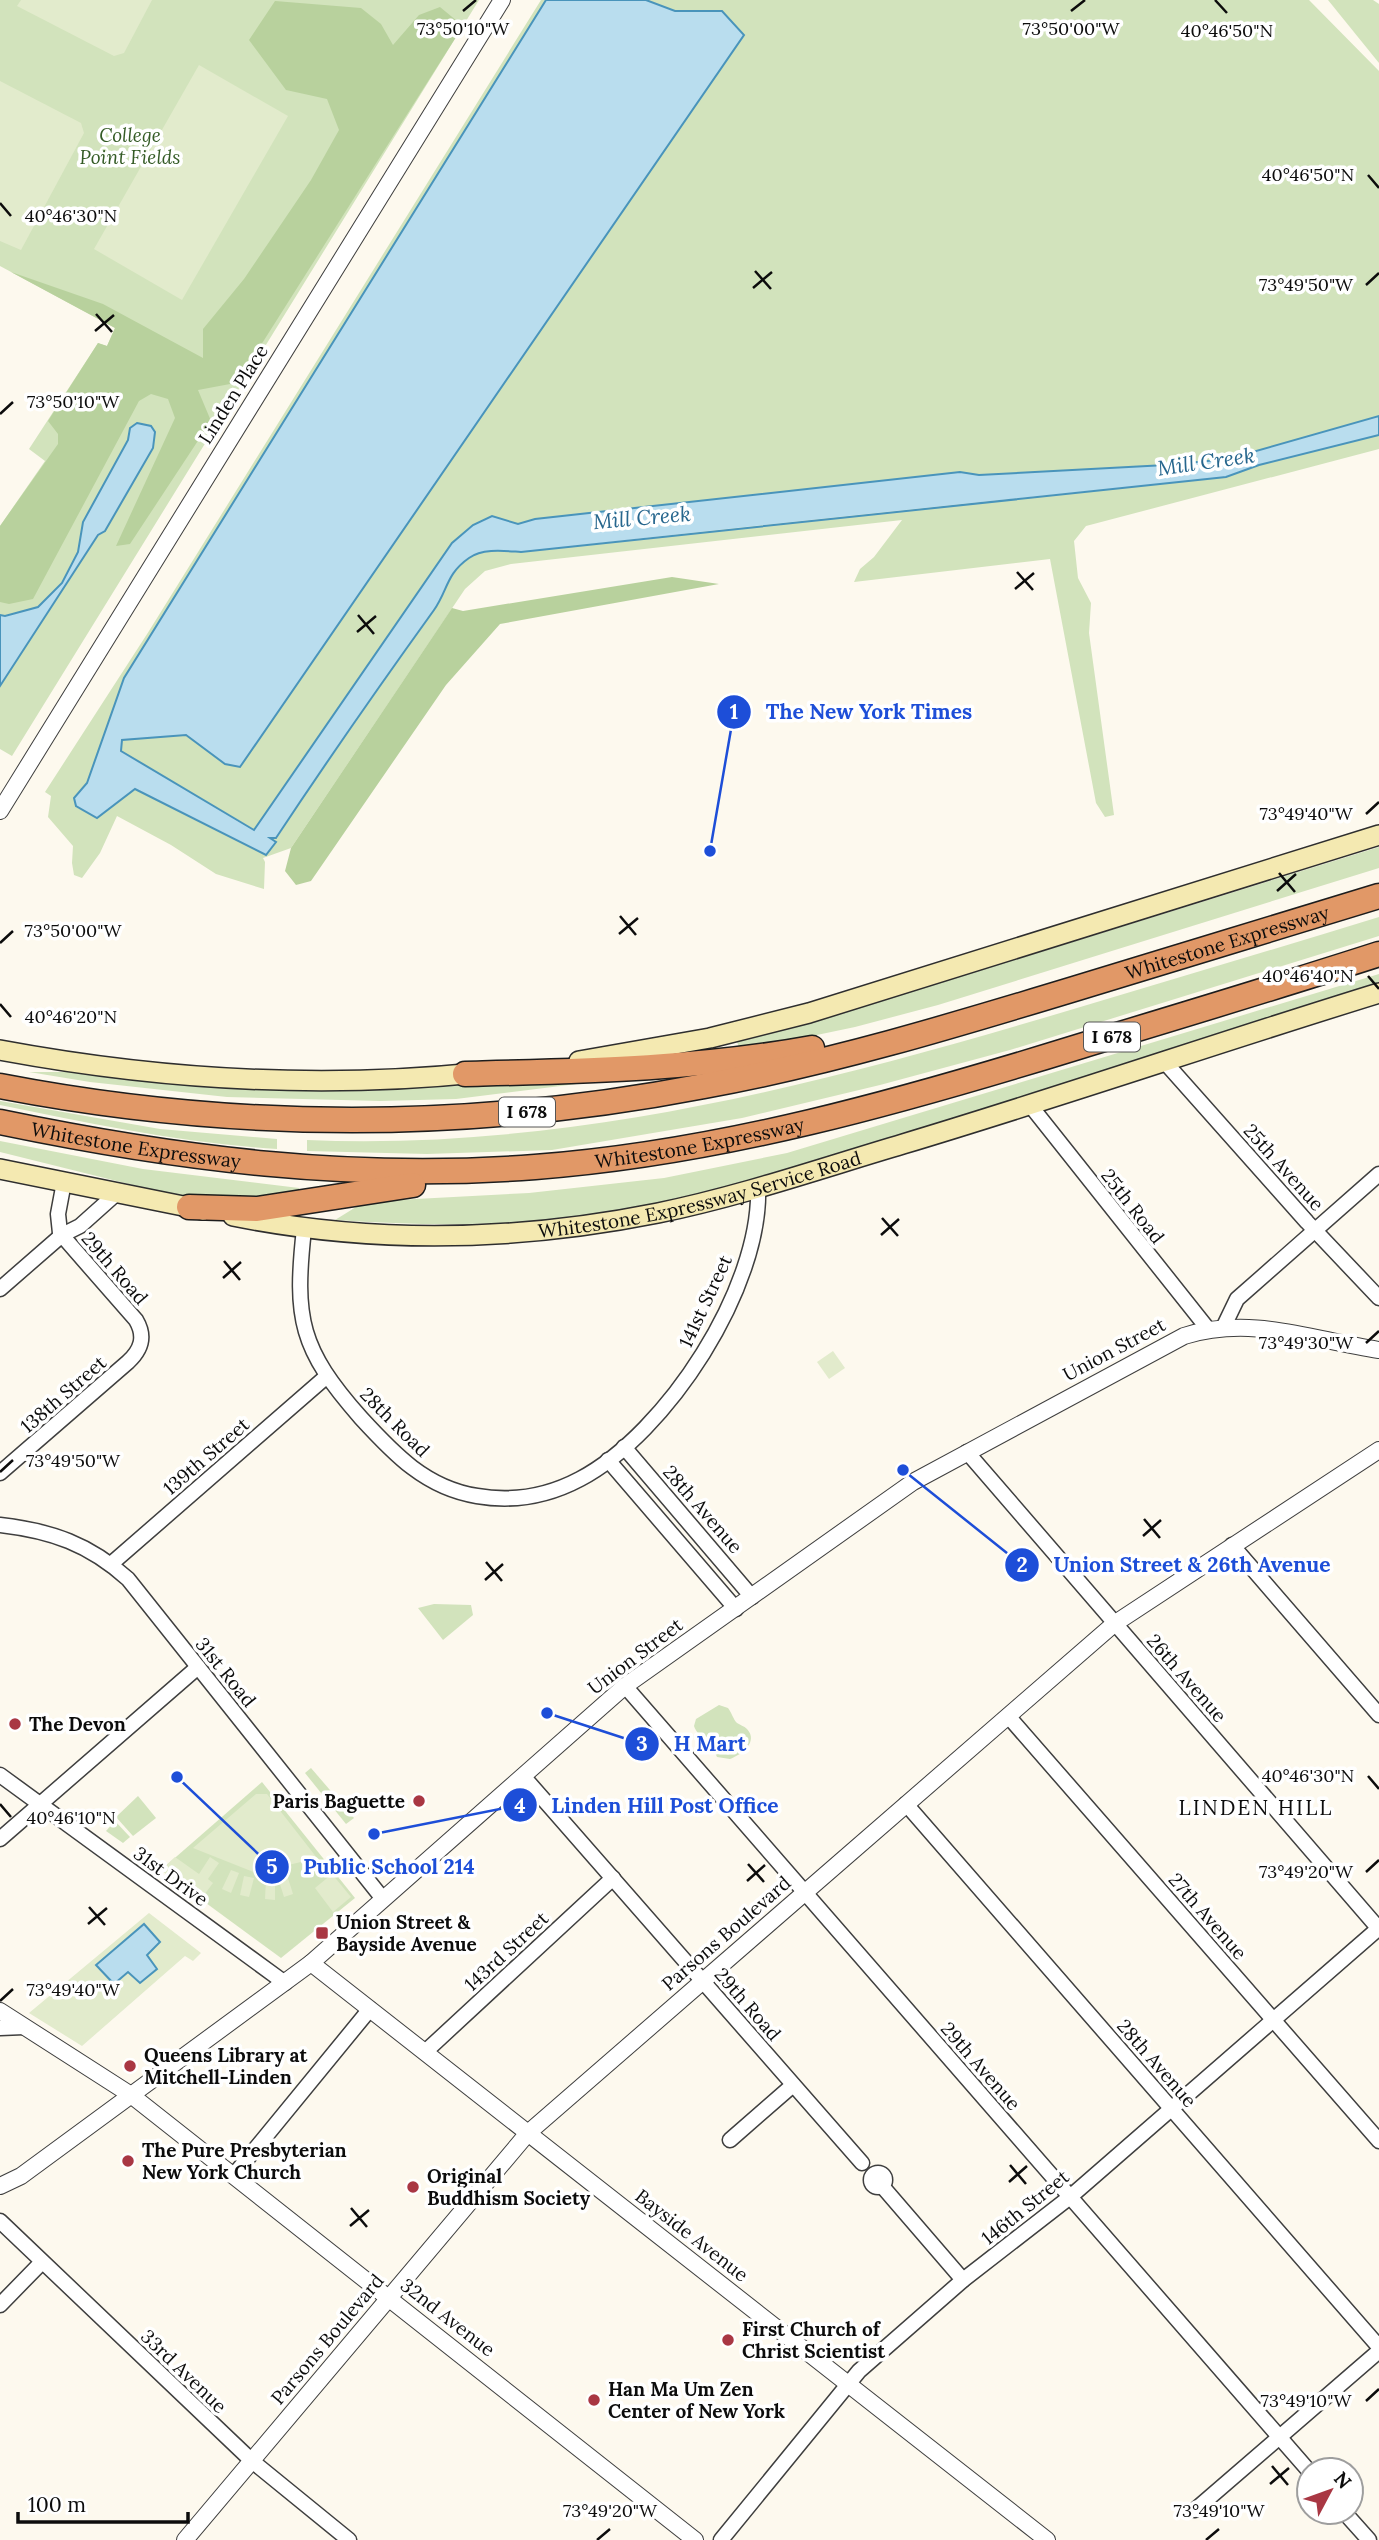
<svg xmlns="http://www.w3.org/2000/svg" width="1379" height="2540" font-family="Lora,serif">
<rect width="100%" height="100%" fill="#fdf9ee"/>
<g fill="#d2e3bc">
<path d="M0,0H479L12,756L0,749V526L45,461L29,449L98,343L107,346L115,328L0,266Z"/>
<path d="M541,0H546L124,678L87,783L74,798L76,807L97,818L135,789L267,854L268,838H277C327,760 381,685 434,610C447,590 447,573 469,558C484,548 505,551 522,552C756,525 991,501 1226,477L1259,465L1379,435V449L1086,526L1074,541L1078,578L1091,603L1089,633L1114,815L1105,817L1096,803L1050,559L854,582L860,569L874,557L902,520L511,564L485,571L465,589L291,848L263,858L265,862L264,889L216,874L171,845L117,816L100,853L82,878L74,875L72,863L73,846L48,817L51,796L45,792L149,631Z"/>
<path d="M646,0H1309L1379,71V416L1228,459L1166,465L979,475L960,472L535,519L518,525L492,516L452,543L255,830L121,751L122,740L186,735L225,764L240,767L744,35L722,11H675Z"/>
<path d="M1328,0H1373L1379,4V63Z"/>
<path d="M1379,847V868L938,1005L855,1027L759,1047H739L737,1042L817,1021Z"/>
<path d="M1379,917V936L1010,1050L880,1085L742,1118L552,1150L427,1154L307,1151V1140C570,1151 827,1083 1077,1008C1178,978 1278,948 1379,917Z"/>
<path d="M1379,974V982C1216,1034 1053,1089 888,1139C783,1171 677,1205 568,1218C490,1227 413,1225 335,1220L356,1207L378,1201L529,1193L664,1178L787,1153Z"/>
<path d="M29,1072H85L151,1082L290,1090L364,1091L593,1076L601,1081L456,1099L380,1101L227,1097L90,1082Z"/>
<path d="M0,1101L160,1129L277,1139V1149C183,1143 92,1124 0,1105Z"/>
<path d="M0,1141L143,1169L299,1188L300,1196L227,1204L173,1195L0,1152Z"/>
<path d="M434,1604L471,1605L473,1615L443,1640L418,1608Z"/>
<path d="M719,1705L728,1708C732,1713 733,1719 737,1723C740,1725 744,1726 747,1729C759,1742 741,1755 730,1759L717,1757C711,1741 698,1738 694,1726L696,1719Z"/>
<path d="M311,1768L348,1811L354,1818L346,1824L305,1773Z"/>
<path d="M262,1782L355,1898L281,1958L161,1870Z"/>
<path d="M138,1796L156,1818L133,1836L116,1817Z"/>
<path d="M115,1821L130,1837L123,1843L106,1831Z"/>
</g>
<g fill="#b8d19d">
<path d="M275,1L361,8L381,24L393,45L419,15L440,7L463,26L242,375L230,384L198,390L211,421L130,544L116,546L175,418L168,399L151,394L139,401L33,599L9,604L0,602V526L58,444V434L48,421L98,343L107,346L115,328L11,272L103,304L203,358V329L244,279L311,180L339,130L327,99L286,90L249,40Z"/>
<path d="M672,577L719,584L500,624L446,685L311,881L296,885L285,871L291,848L452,608L463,611Z"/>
</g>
<g fill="#e2ebcc">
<path d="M21,0H152L124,53L114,56L17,6Z"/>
<path d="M199,65L288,116L182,300L94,249Z"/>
<path d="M0,81L81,123L84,133L21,250L0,241Z"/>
<path d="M833,1351L845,1368L829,1379L817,1362Z"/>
<path d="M256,1794H267L317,1858L256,1873L193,1848Z"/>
<path d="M175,1857L199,1874L210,1857L219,1863L208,1879L213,1883L201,1899L161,1870Z"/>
<path d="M231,1870L239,1873L231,1893L222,1889Z"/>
<path d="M332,1874L351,1897L333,1912L315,1888Z"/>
<path d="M287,1875L293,1894L284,1897L278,1878Z"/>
<path d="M244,1876L254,1878L249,1897L240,1895Z"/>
<path d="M266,1879L275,1880V1900L265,1899Z"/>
<path d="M149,1913L201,1953L193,1961L185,1956L82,2046L29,2013Z"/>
</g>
<g fill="#b9ddee" stroke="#4994bb" stroke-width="2">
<path d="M546,0H646L675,11H722L744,35L240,767L225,764L186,735L122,740L121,751L254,830L452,543L473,525L492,516L518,524L535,519L960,472L979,475L1166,465L1228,459L1379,416V435L1259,465L1226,477C991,501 756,525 521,552C505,551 483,548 469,558C446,574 448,590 434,610C380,685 327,761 276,838H270L276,842L266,855L135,789L97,818L76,806L74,798L87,783L124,678Z"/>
<path d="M137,423L151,426L155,432L153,448L105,531L98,535L0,686V615L5,616L38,607L62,583L78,552L83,522L128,440L130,428Z"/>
<path d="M144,1924L160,1942L147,1955L157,1969L140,1983L128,1972L114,1984L96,1965Z"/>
</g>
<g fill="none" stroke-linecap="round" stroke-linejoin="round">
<g stroke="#3f3f3f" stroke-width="17">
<g id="minor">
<path d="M1163,1060L1307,1222L1379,1298"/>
<path d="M1030,1105L1208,1329"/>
<path d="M304,1229C294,1319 300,1349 361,1418C394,1454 426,1488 477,1496C512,1502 548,1496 580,1479C667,1433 762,1287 758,1187"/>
<path d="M0,1289L62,1235L80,1226L118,1192"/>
<path d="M1224,1326L1237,1299L1379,1174"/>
<path d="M624,1447L752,1597"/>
<path d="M967,1452L1379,1929"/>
<path d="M608,1460L736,1609"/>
<path d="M0,1473L128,1362C141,1350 146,1337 136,1320L60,1233L58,1214L64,1182"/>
<path d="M0,1525C52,1531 89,1544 128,1579L383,1899"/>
<path d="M1232,1545L1379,1715"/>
<path d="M111,1564L327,1376"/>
<path d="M625,1686L1309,2471"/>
<path d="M1008,1716L1379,2141"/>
<path d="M0,1775L285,1983"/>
<path d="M523,1776L862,2163"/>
<path d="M906,1804L1379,2347"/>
<path d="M0,1839L198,1667"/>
<path d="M0,2028L24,2027"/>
<path d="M425,2052L613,1878"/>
<path d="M730,2140L793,2085"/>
<circle cx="878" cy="2180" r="7"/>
<path d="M234,2175L370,2009"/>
<path d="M882,2186L963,2280"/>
<path d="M0,2221L252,2461L349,2540"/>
<path d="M0,2305L42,2262"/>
<path d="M1195,2510L1379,2351"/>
<path d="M1344,2512L1369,2540"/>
<path d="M721,2540L859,2371L963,2280L1070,2197L1379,1928"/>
</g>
</g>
<g stroke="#3f3f3f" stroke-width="18">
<g id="tertiary">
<path d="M0,811L502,0"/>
<path d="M311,1963L1047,2540"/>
<path d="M0,2011L131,2095L695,2540"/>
<path d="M0,2186L21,2176L311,1963L625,1686L913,1482L1184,1336C1253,1315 1311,1340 1379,1350"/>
<path d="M185,2540L528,2133L1114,1624L1379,1450"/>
</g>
</g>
<g stroke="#2e2e2e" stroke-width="22">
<g id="secondary">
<path d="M0,1050C156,1079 319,1089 476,1073"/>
<path d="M579,1061L710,1038L809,1013L1379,835"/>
<path d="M0,1169L203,1210"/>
<path id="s1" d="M233,1216C373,1244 518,1241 658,1213C741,1196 822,1168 903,1144C1063,1096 1220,1042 1379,993"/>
</g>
</g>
<g stroke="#1d1d1d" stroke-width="27">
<g id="motorway">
<path d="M465,1074C581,1071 698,1069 812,1048"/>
<path id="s2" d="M0,1086C233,1131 471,1131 704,1086C830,1063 952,1026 1074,989C1176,958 1277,927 1379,896"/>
<path id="s3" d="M0,1122C178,1159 352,1181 535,1167C721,1153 903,1101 1081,1046C1180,1016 1280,986 1379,954"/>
<path d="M189,1207L257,1209L413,1185"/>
</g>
</g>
<use href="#minor" stroke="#fff" stroke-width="14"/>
<use href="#tertiary" stroke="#fff" stroke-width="16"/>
<use href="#secondary" stroke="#f4e9b1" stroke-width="19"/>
<use href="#motorway" stroke="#e19867" stroke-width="24"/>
</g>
<path fill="none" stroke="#0c0c0c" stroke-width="2.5" d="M1215,0L1227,13M463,11L476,0M1071,11L1085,0M1368,175L1379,188M0,203L11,216M755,271L771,289M1366,285L1379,273M753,288L772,272M96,314L112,332M95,331L114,315M0,414L13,402M1017,572L1033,590M1015,589L1034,573M358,615L374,634M357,632L376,616M1366,814L1379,802M1279,873L1295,892M1277,891L1296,874M620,916L636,935M619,934L638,918M0,943L13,931M1368,976L1379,989M0,1004L11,1017M882,1218L898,1236M881,1235L899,1219M224,1261L240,1280M223,1278L241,1262M1366,1343L1379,1331M0,1472L13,1460M1144,1519L1160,1538M1143,1536L1161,1520M486,1562L502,1581M485,1580L503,1564M1368,1776L1379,1789M0,1804L11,1817M748,1864L764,1882M1366,1872L1379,1860M747,1881L765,1865M89,1907L105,1925M88,1924L107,1908M0,2001L13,1989M1010,2165L1026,2184M1009,2182L1027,2166M351,2208L367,2227M350,2226L369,2210M1366,2401L1379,2389M1272,2466L1288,2485M1270,2484L1289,2468M597,2540L610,2529M1206,2540L1219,2529"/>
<g fill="#a93743" stroke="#fff" stroke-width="2.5">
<circle cx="15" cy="1724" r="7"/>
<circle cx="419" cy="1801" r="7"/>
<rect x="315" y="1926" width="14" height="14" rx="3.5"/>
<circle cx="130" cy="2066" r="7"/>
<circle cx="128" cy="2161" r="7"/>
<circle cx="413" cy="2187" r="7"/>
<circle cx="728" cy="2340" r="7"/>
<circle cx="594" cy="2400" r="7"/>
</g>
<g text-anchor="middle" stroke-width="7" stroke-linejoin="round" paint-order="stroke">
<g fill="#fff" stroke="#555" stroke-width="2">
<rect x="1084" y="1022.5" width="56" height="29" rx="5"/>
<rect x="499" y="1097.5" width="56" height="29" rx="5"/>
</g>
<g font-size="18" font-weight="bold" fill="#0c0c0c">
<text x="1112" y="1043">I 678</text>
<text x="527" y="1118">I 678</text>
</g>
<g font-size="19" font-style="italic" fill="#345b25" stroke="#fff">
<text x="130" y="142">College<tspan x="130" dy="22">Point Fields</tspan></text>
</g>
<g font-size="19" fill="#0c0c0c" stroke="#fff">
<text transform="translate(233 394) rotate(-58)" y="7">Linden Place</text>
<text dy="7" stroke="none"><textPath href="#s2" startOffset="1251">Whitestone Expressway</textPath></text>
<text dy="7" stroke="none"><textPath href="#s3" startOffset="705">Whitestone Expressway</textPath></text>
<text dy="7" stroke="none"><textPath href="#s3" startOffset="138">Whitestone Expressway</textPath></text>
<text transform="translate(1284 1167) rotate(48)" y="7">25th Avenue</text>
<text dy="7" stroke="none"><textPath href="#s1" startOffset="472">Whitestone Expressway Service Road</textPath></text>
<text transform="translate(1133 1206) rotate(52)" y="7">25th Road</text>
<text transform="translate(115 1268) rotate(49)" y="7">29th Road</text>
<text transform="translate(705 1301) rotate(-65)" y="7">141st Street</text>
<text transform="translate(1114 1349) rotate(-28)" y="7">Union Street</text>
<text transform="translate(63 1394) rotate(-41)" y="7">138th Street</text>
<text transform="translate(395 1422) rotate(45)" y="7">28th Road</text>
<text transform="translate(206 1456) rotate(-41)" y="7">139th Street</text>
<text transform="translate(703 1509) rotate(49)" y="7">28th Avenue</text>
<text transform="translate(635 1656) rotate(-37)" y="7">Union Street</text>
<text transform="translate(226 1672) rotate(51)" y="7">31st Road</text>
<text transform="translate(1187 1678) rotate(49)" y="7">26th Avenue</text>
<text transform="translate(171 1876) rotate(36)" y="7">31st Drive</text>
<text transform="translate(1208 1916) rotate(49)" y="7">27th Avenue</text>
<text transform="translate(726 1933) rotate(-41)" y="7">Parsons Boulevard</text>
<text transform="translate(506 1951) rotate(-43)" y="7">143rd Street</text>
<text transform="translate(748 2004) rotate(49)" y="7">29th Road</text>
<text transform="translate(1157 2063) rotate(49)" y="7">28th Avenue</text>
<text transform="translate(981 2066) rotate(49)" y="7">29th Avenue</text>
<text transform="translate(1025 2207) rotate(-39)" y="7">146th Street</text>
<text transform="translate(692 2235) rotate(38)" y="7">Bayside Avenue</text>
<text transform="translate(448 2317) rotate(38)" y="7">32nd Avenue</text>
<text transform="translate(327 2339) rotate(-50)" y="7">Parsons Boulevard</text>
<text transform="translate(184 2371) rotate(44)" y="7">33rd Avenue</text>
</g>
<g font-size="19" font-weight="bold" fill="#0c0c0c" stroke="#fff" text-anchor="start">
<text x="29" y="1731">The Devon</text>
<text x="405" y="1808" text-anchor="end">Paris Baguette</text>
<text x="336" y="1929">Union Street &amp;<tspan x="336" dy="22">Bayside Avenue</tspan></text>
<text x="144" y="2062">Queens Library at<tspan x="144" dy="22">Mitchell-Linden</tspan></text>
<text x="142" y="2157">The Pure Presbyterian<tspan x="142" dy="22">New York Church</tspan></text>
<text x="427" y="2183">Original<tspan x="427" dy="22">Buddhism Society</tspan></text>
<text x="742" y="2336">First Church of<tspan x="742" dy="22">Christ Scientist</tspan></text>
<text x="608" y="2396">Han Ma Um Zen<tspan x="608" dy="22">Center of New York</tspan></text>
</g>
<g font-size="21" font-style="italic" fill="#26668d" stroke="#fff">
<text transform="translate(1206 462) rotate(-8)" y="7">Mill Creek</text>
<text transform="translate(642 518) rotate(-5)" y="7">Mill Creek</text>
</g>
<g font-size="21" letter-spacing="2" fill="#0c0c0c" stroke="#fff">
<text x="1256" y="1815">LINDEN HILL</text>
</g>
</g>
<g font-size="18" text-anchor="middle" fill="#0c0c0c" stroke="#fff" stroke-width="7" stroke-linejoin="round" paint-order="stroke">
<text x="463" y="35">73°50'10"W</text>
<text x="1071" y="35">73°50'00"W</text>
<text x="1227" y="37">40°46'50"N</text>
<text x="1308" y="181">40°46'50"N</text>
<text x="71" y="222">40°46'30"N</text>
<text x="1306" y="291">73°49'50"W</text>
<text x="73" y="408">73°50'10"W</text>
<text x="1306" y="820">73°49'40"W</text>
<text x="73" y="937">73°50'00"W</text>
<text x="1308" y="982">40°46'40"N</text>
<text x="71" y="1023">40°46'20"N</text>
<text x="1306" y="1349">73°49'30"W</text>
<text x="73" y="1467">73°49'50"W</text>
<text x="1308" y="1782">40°46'30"N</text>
<text x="71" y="1824">40°46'10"N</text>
<text x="1306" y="1878">73°49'20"W</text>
<text x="73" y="1996">73°49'40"W</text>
<text x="1306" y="2407">73°49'10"W</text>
<text x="610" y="2517">73°49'20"W</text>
<text x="1219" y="2517">73°49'10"W</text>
</g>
<path fill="none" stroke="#1d4ed8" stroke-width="2.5" d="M710 851L734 712M903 1470L1022 1565M547 1713L642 1744M374 1834L520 1805M177 1777L272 1867"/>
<g fill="#1d4ed8" stroke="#fff" stroke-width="2.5">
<circle cx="710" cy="851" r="7"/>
<circle cx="903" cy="1470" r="7"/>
<circle cx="547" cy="1713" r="7"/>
<circle cx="374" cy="1834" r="7"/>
<circle cx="177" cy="1777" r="7"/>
<circle cx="734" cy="712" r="18"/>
<circle cx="1022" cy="1565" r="18"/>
<circle cx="642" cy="1744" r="18"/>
<circle cx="520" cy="1805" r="18"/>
<circle cx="272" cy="1867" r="18"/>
</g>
<g font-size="21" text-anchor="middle" font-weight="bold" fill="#fff">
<text x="734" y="719">1</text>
<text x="1022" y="1572">2</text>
<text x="642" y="1751">3</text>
<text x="520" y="1813">4</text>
<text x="272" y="1874">5</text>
</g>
<g font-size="21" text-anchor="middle" font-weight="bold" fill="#1d4ed8" stroke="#fff" stroke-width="7" stroke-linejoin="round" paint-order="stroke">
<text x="869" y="719">The New York Times</text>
<text x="1192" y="1572">Union Street &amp; 26th Avenue</text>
<text x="710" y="1751">H Mart</text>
<text x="665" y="1813">Linden Hill Post Office</text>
<text x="389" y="1874">Public School 214</text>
</g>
<g transform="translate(1330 2491) rotate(49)"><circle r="33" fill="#ffffff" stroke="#9e9e9e" stroke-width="2"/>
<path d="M0-5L12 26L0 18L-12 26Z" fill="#a93743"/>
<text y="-10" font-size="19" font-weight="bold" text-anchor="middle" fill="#0c0c0c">N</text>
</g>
<path d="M18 2512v10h170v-10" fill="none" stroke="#0c0c0c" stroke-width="3.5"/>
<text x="28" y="2512" font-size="21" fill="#0c0c0c" stroke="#ffffff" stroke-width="5" paint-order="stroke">100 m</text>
</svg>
